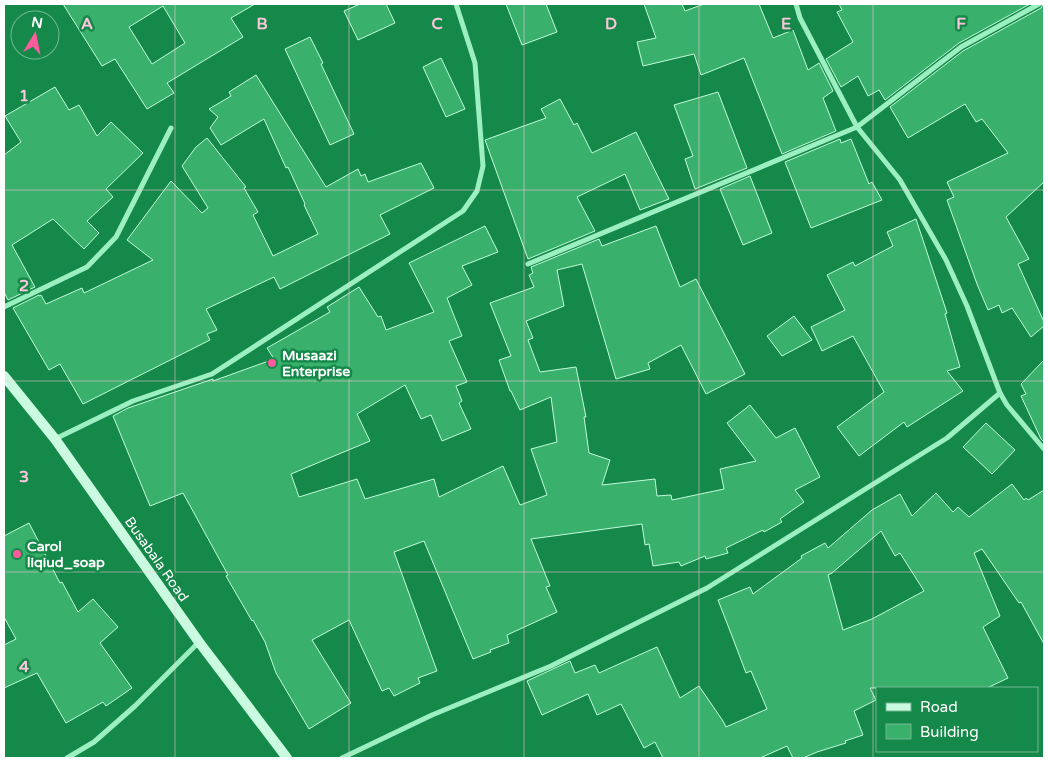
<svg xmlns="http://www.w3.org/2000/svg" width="1048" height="762" font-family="'Varela Round',sans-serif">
<rect width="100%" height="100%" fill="#158949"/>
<g fill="#39b16d" stroke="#c2fbda" fill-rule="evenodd">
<path d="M63,4H255L231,18L243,37L167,83L174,93L147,109L115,59L102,66ZM163,6L185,43L152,64L129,27Z"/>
<path d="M360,4H386L395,23L358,40L344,11Z"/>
<path d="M506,4H546L557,32L522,45Z"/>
<path d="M644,4H682L685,11L704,4H759L773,38L793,30L808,70L819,63L833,91L823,98L836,131L782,154L744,58L701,75L694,54L643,66L637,42L656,38Z"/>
<path d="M839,4H1030L959,43L885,100L879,90L868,96L858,76L841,87L826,59L853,42L837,12L842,10Z"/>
<path d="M1043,4H1044V182L1006,217L1029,259L1018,264L1044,322V326L1031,337L1012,308L1002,313L999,305L988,310L977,284L947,200L954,197L947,182L1008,153L982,119L976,122L965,104L908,138L890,107L963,51L1041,8Z"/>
<path d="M310,37L323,63L321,64L354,134L330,145L285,49Z"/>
<path d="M441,58L465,109L446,117L423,67Z"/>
<path d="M256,75L326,187L358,169L361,176L365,174L368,182L421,163L434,188L380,215L390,234L280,289L274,277L206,309L217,330L207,334L210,340L83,404L60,364L49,370L13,308L39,295V296L41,295L46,304L82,288L84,293L153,260L127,240L171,181L202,213L208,208L182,166L196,147L207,138L246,187L244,188L258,212L253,215L273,256L318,234L304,205L305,204L288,167L286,168L264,119L221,145L210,128L218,117L209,109L231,96L229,92Z"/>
<path d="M55,87L69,110L79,105L97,136L111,122L143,153L106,189L113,197L87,221L99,233L84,249L53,219L12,245L35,287L8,300L4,292V155L21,142L5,116Z"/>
<path d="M718,92L747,168L695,189L685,159L693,156L674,105Z"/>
<path d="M560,99L574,125L577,123L592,153L636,132L669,199L640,210L625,174L577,197L595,231L528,259L485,140L546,118L541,109Z"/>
<path d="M840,139L841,143L851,139L869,184L872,182L882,200L811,228L785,162Z"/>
<path d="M750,176L772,233L743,245L720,189Z"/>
<path d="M916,219L947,313L945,314L960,367L947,371L963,391L907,427L904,422L859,456L837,427L884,392L853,336L822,351L811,327L845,310L827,275L853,262L855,266L893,246L887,232Z"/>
<path d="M485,226L498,252L462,266L472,285L447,298L462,336L449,341L467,382L456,386L462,401L459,403L471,429L442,441L431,415L421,419L405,385L357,414L370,441L291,474L299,497L357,479L365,499L434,479L439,497L503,466L520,505L547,495L531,449L557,442L551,397L520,410L511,391H510L499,360L511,356L490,303L534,287L529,275L533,273L531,267L599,239L602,246L656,226L680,287L696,279L745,374L706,394L681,345L648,363L650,369L616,379L582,264L557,270L564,306L526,321L533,338L528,340L540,372L576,367L586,417H584L589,453L610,460L602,485L655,479L657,496L671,495L672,500L724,489L720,469L756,461L727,423L750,405L776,438L795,428L820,477L795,490L804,502L780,519L782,522L764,532L763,530L726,548L728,553L706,559L705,556L681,566L679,562L653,566L649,544L645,545L642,524L531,539L550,586L546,587L557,612L507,635L509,643L490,650L491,652L473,659L424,541L394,552L437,671L418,678L420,683L394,696L389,688L382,691L349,620L312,640L351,703L309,729L276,673L265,642L253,620L252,621L226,576L228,575L183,493L150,506L113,416L128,408L213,379V381L274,359L267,348L330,312L327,307L359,287L378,317L381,316L386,330L434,312L409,263Z"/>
<path d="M794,316L812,340L782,356L767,336Z"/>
<path d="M1044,360V442L1041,439L1021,396L1026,394L1021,384Z"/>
<path d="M986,423L1015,450L992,474L963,447Z"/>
<path d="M1012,484L1024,500L1026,498L1028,500L1044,490V644L1021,602L1019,603L982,549L974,553L1000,616L983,627L1008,678L987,688H870L876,700L854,711L863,735L845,741L846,743L817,752L803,758H793L787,746L760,758H663L655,742L644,748L621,704L597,715L588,694L542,715L527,681L570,661L575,673L595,665L599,673L657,647L680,698L699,686L723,721L726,727L767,709L751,671L746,673L732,636L718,600L750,587L753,594L802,558L801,556L825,543L828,548L872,510L900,494L912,516L936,493L953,512L958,507L969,517ZM881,531L895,556L900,553L924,591L872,619L843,630L828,575L832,573Z"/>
<path d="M29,523L60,583L62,582L78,612L93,599L118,627L100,643L132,688L106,706L103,702L66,723L37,673L4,688V645L16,639L4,617V536Z"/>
</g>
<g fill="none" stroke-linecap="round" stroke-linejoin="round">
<g stroke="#9cefc0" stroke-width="5">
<path d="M796,4L800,18L857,127L900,180L946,260L967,306L1000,393L1007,405L1044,449"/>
<path d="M528,264L857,127L961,47L1039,4"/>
<path d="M4,307L87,267L116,237L171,128"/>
<path d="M55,439L133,401L212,374L463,211L477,191L483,166L475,63L456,4"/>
<path d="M67,758L94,742L135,706L199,642"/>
<path d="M342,758L432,715L551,666L707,588L947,438L1000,393"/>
</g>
<path stroke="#cafae0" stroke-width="10" d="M4,376L55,439L199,642L287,758"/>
</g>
<path fill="none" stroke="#ffc5dd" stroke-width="1" stroke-opacity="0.55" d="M175,4V758M349,4V758M524,4V758M699,4V758M873,4V758M4,190H1044M4,381H1044M4,572H1044"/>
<g fill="#ff5a9d" stroke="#158949" stroke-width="2">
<circle cx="272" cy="363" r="5"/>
<circle cx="17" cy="554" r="5"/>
</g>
<g text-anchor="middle" stroke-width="5" stroke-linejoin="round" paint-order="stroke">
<g font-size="14" font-weight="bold" fill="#fff" stroke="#158949" text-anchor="start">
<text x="282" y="360">Musaazi<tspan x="282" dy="16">Enterprise</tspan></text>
<text x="27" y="551">Carol<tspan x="27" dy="16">liqiud_soap</tspan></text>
</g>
<g font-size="14" fill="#fff" stroke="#158949">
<text transform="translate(157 559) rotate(55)" y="5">Busabala Road</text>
</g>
</g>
<g font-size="16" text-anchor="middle" font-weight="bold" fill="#ffc5dd" stroke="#158949" stroke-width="5" stroke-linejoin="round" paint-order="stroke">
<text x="87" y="29">A</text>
<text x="262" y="29">B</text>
<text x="437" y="29">C</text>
<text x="611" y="29">D</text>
<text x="786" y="29">E</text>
<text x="961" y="29">F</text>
<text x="24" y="101">1</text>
<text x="24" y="291">2</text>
<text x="24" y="482">3</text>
<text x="24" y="672">4</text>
</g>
<rect width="1048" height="762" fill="none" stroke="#ffffff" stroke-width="10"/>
<rect x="876" y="687" width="162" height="65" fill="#158949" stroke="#73b892"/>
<rect x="886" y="703" width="25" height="8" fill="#cafae0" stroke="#73b892"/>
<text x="920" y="712" font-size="15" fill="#ffffff">Road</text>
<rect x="886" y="724" width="25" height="15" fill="#39b16d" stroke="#73b892"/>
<text x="920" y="737" font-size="15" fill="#ffffff">Building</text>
<g transform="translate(35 35) rotate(10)"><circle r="24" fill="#158949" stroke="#73b892"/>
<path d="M0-4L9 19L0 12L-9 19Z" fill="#ff5a9d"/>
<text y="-8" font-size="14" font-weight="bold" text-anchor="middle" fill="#ffffff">N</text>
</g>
</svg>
